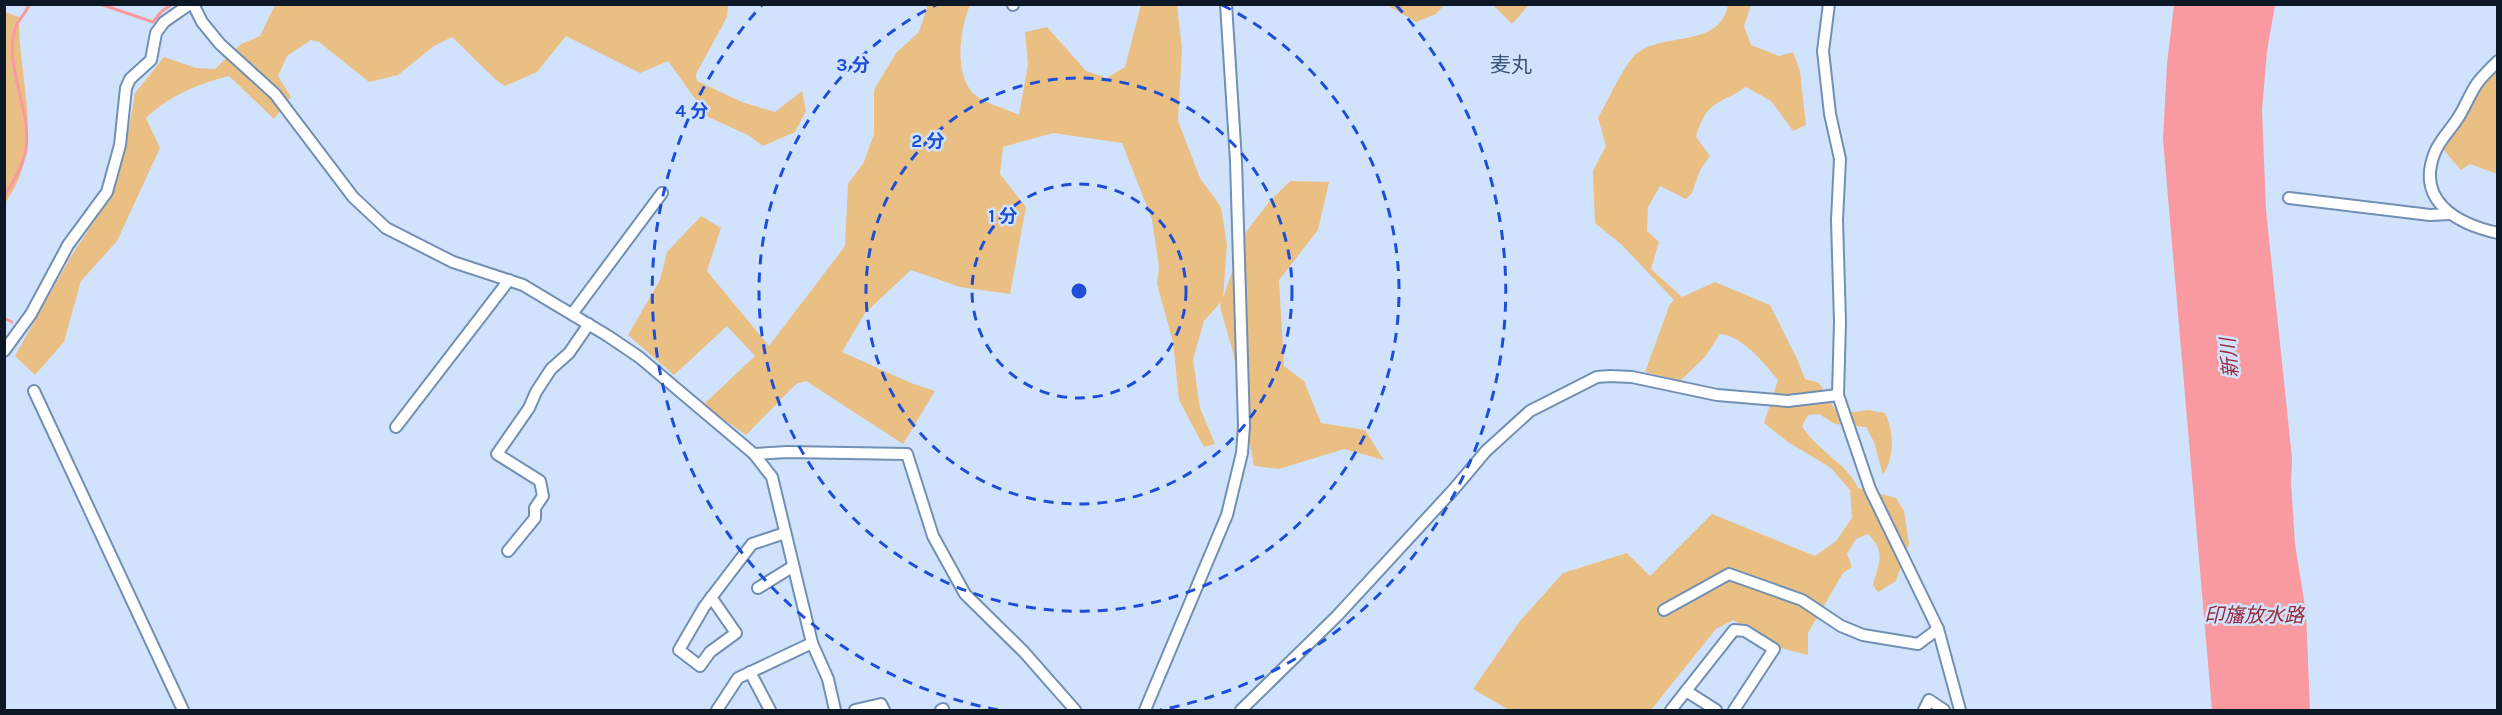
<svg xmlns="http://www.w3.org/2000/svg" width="2502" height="715" font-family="Karla,'Noto Sans JP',sans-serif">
<rect width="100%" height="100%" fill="#d1e3fc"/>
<g fill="#eabf83">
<path d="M275,5H728L727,17L696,74L697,81L742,102L775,112L802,91L806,111L795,132L763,146L748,135L708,117L668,61L640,73L566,36L537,72L505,86L496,80L452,37L434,46L398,75L369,82L319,42L311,40L287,56L278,76L291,97L274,119L229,76C200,83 167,97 146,118L160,148L117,241L81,281L64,342L35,375L15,356L70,258L110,197L125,151L135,93L164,57L196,68L215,69L241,44L260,36Z"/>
<path d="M928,5H970C960,28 953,76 975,95C984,103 1007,109 1019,115L1028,64L1025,32L1047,27L1086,71L1107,78L1125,67L1141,5H1177L1182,49L1178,121L1200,178L1221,207L1227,245L1223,298L1246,232L1269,202L1290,181L1329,182L1318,230L1279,280L1284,366L1304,381L1321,423L1365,430L1384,460L1344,449L1279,469L1254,466L1233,352L1220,307L1221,302L1204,321L1193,359L1200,408L1215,444L1204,447L1179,400L1173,342L1157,284L1159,267L1152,219L1122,143L1053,133L1003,147L1000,174L1026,207L1010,294L960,287L911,270L865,313L842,352L911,383L935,391L903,444L806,381L796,384L746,435L703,405L755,356L727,326L674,375L628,335L660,280L667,252L701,216L721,228L707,271L769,346L845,246L848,184L864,162L874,134V90L896,53L919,32Z"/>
<path d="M1387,5H1444L1436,14L1416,22Z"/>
<path d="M1493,5H1529L1512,24Z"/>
<path d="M1728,5H1751L1744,26L1751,45L1779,56L1793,52L1800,71L1806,125L1793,131L1771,101L1746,87C1719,105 1706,100 1696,137L1710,156L1700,170L1692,193L1686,199L1660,186L1648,207L1647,231L1659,242L1651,269L1682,297L1715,282L1770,305L1798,361L1805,379L1819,383L1838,414L1868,410L1885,413C1894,432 1895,456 1883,475L1874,442L1866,427L1835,424L1819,414L1808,415L1802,426C1817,451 1848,464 1858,488L1896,498L1904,511L1909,544L1896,581L1878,592L1873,585C1879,562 1886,552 1868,534L1856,539L1847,554L1852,567L1843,573L1808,633V655L1781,648L1733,620L1716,629L1651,710H1509L1473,689L1520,621L1563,573L1627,553L1650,576L1712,514L1815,556L1836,541L1852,518L1850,490L1831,468L1788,442L1764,423L1778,380C1763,362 1744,337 1720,334L1705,357L1680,381L1645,372L1670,304L1674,300L1622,245L1595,223L1593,171L1606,146L1598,118C1606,104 1625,63 1636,54C1665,31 1719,49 1728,5Z"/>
<path d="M5,12L19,17C18,81 47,147 5,203Z"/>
<path d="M2497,70V174L2470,164L2461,170L2442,148L2459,126L2480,85Z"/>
</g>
<path fill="#f999a0" d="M2174,5H2275L2267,51L2262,110L2266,210L2292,458L2291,483L2295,544L2306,613L2310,710H2212L2163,139L2167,64Z"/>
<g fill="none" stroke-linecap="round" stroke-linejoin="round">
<g stroke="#f999a0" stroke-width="3">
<path d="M100,4L153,22L161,12L172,4"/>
<path d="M4,196C13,183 21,170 25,154C35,114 0,62 17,24C21,18 26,11 30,4"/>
<path d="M4,318L12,322"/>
</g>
<g stroke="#728fb4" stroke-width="14">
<g id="minor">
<path d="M193,4L202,22L220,44L275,94L353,197L386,228L453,262L523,285L608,336L639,357L754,454L772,477L812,643L828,679L835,710"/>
<path d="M1013,4V5"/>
<path d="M1829,4L1823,51L1830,114L1840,159L1837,220L1840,322L1838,395L1870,489L1938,629L1960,710"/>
<path d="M2498,61C2490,69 2481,77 2476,85C2469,96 2465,107 2458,118C2451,129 2440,140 2435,152C2415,201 2457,224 2498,233"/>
<path d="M2289,198L2430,215L2450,214"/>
<path d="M572,314L662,193"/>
<path d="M4,351L31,314L68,245L107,192L120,145L126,88L130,79L151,60L156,33L164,22L190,4"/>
<path d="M34,391L183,710"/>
<path d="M396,427L509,280"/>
<path d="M754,454L787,452L907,454L933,536L965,594L1024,652L1075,710"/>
<path d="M508,551L535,518V508L543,496L540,481L497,454L529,408L536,392L551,369L569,353L589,324"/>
<path d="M758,588L792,567"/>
<path d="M711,597L736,633L710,652L700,666L679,650L704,607L752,544L785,533"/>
<path d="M1664,610L1729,574L1802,600L1841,626L1863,635L1918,644L1938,629"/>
<path d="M750,672L770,710"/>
<path d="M1686,691L1716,710"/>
<path d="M717,710L738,678L812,643"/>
<path d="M855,710L881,704L884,710"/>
<path d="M941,710L943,709"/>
<path d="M1145,710L1227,515L1242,453L1244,426L1236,161L1226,4"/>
<path d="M1241,710L1337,616L1454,489L1486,451L1530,411L1597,377L1610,376L1632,377L1717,395L1788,401L1838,395"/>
<path d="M1671,710L1734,630L1745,631L1774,649L1734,710"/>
<path d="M1924,710L1929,700L1944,710"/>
</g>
</g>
<use href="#minor" stroke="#fff" stroke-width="10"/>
</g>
<g fill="none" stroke="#1d4ed8" stroke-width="3" stroke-dasharray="10 8">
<circle cx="1079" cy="291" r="107"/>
<circle cx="1079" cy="291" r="213"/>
<path d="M1222 5A320 320 0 1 1 936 5"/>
<path d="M998 710A427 427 0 0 1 762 5M1396 5A427 427 0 0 1 1160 710"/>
</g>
<g text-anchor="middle" stroke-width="5" stroke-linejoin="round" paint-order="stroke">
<g font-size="20" font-style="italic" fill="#982a3c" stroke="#d1e3fc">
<text transform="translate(2229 358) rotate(-95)" y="7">新川</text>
<text x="2254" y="622">印旛放水路</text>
</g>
<g font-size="21" fill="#3a5577" stroke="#d1e3fc">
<text x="1511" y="72">麦丸</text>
</g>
</g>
<circle cx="1079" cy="291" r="9" fill="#1d4ed8" stroke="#d1e3fc" stroke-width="3"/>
<g font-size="18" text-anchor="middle" font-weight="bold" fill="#1d4ed8" stroke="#d1e3fc" stroke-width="5" stroke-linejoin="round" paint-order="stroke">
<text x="853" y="71">3 分</text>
<text x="692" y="117">4 分</text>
<text x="928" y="147">2 分</text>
<text x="1003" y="222">1 分</text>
</g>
<rect width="2502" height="715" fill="none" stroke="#0d1826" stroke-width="12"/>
</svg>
